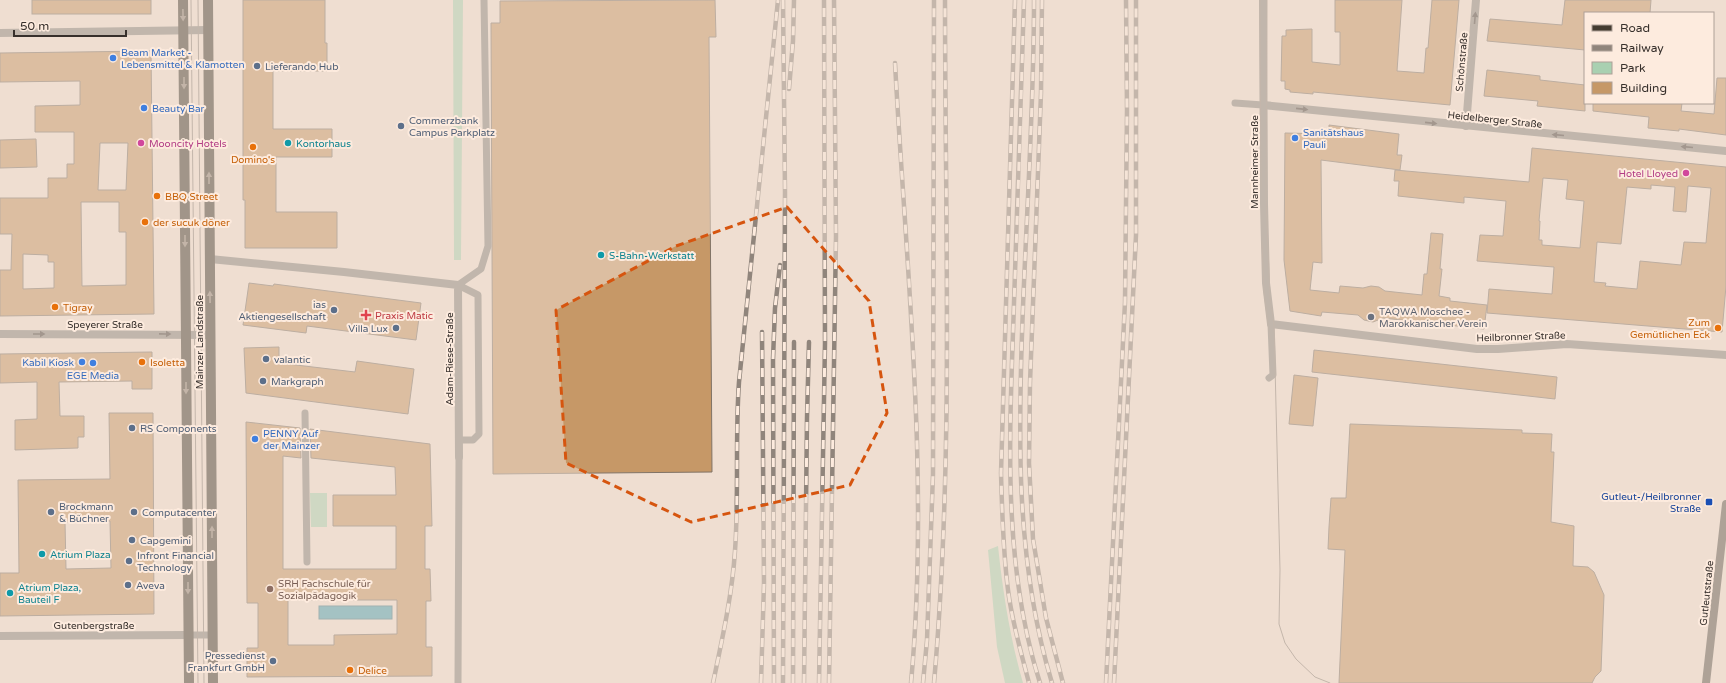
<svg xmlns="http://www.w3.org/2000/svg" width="1726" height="683" font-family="'Varela Round',sans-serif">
<rect width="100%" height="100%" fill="#efded1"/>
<g fill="#a9d0b1">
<path d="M453,0H463L461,260H454Z"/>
<path d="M310,493H327V527H311Z"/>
<path d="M998,546C1003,593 1010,638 1023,683H1005L997,647L988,550Z"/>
</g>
<rect fill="#4a9fb1" stroke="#447e89" x="319" y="606" width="73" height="13"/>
<g fill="#c69867" stroke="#807366" fill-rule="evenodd">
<rect x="32" y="0" width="119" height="14"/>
<path d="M243,0H325V43H327V71H273V129H332V157H276V212H337V248H245V200H243Z"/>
<path d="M715,0L716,37H709L712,472L493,474L491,23H500V1Z"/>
<path d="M1335,0H1402L1397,71L1424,73L1426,48H1428L1432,0H1459L1450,105L1313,92V94L1290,92V90L1285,89V81H1281L1282,36H1286V30L1312,29V62L1340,65V32H1335Z"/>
<path d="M1565,0H1651L1650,13H1585V50L1487,41L1490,19L1562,25Z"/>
<path d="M151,51L154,314L0,316V270H11L12,234H0V198H48V178H67V164H74V132H35V106L80,105V81L0,82V53ZM100,143H128L126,190H98ZM81,202H119V232H126V285L82,286ZM23,254L48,255V262H54V288L23,289Z"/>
<path d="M1487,70L1540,76V80L1585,85V111L1537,106L1538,101L1484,96Z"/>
<path d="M1717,78H1726V135L1679,129V131L1648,128L1649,117L1593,111V103H1682L1681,111L1714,114Z"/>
<path d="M1329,125L1399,134L1397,155H1402L1400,170L1321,160L1322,263L1313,262L1310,290L1339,293L1340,286L1363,288L1371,286L1379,287L1385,291L1422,295L1424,274H1427L1431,233L1443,234L1440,269H1442L1439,296L1450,298V301L1487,305L1484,329L1383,318L1373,322L1364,320L1358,315L1322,312L1321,316L1290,311L1284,260L1285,133L1329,134Z"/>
<path d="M36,139L37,167L0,168V140Z"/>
<path d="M1532,148L1726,167V286L1722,332L1487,313L1489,289L1552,294L1554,267L1477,261L1480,235L1503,236L1506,201L1464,197V203L1398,196L1399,181H1394L1395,170L1529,182ZM1543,178L1568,180L1566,199L1584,201L1580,248L1542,245V240H1539L1540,221H1539ZM1651,185L1675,187L1673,211L1686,212L1688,186L1711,188L1706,243L1684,242L1681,265L1640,261L1637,289L1605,286L1606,283L1594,282L1597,242L1621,244L1627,187L1651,189Z"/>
<path d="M249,283L273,286L274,284L421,303L416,340L307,326L306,333L243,325Z"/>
<path d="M279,347V363L355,372L357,361L414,369L408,414L246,393L244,348Z"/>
<path d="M1314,350L1557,377L1555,399L1312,372Z"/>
<path d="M152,352V389H132V381L59,382L60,416H84V437H78V448L15,450V420L37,419V382L0,383V354Z"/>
<path d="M1294,375L1318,378L1313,426L1289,424Z"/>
<path d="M109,413H153L154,614L0,616V573H19L18,480L110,479ZM110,521L111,568L66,569L65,522Z"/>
<path d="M246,422L300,428L301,458L283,456V569H396V526H333V495H396L395,467L311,458L310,429L430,444L432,526H425V569H430L431,601H426V647H432V676L247,677V648H258V603H247ZM288,600H397V634L334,635V645H288Z"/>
<path d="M1350,424L1522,430V433L1552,434L1551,452H1554L1551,522L1574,526L1573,566L1588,567L1594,572L1604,595L1601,671L1595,677L1592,683H1339L1345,550L1328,549L1329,527L1331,498H1346Z"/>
</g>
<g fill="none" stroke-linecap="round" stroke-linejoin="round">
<g stroke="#8a867f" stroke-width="7">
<path d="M1235,103L1263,105"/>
<path d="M1269,378L1273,375L1271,324"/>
<path d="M305,413L307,562"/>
<path d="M459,440H473L479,434L478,295L458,285L481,269L488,246L484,0"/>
<path d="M188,635H213"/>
<path d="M458,683L459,457"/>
</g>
<g stroke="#8a867f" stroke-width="8">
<path d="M1263,0L1264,204L1266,283L1271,324L1477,349H1498L1567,344L1726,355"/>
<path d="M0,33L208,30"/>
<path d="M1263,105L1726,151"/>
<path d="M1466,126L1476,0"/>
<path d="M210,259L344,272L458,285L459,457"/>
<path d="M0,334L210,335"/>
<path d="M0,636L188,635"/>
</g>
<path stroke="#615a51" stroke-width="8" d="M1706,683L1726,504"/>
<g stroke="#443c31" stroke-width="10">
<path d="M183,0L189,683"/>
<path d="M208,0L213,683"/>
</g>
<g stroke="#90857c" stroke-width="1">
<path d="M191,0L198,683"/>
<path d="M198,0L204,683"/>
<path d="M1260,0L1261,189"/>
<path d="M1267,0L1266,197L1270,298L1274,324L1280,570L1279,624L1285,643L1296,659L1315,677L1330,683"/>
<path d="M1262,241L1264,292L1270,339"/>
</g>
<g stroke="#90857c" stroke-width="4.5">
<g id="rail">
<path d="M783,0L785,192L783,683"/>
<path d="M1015,0L1001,473C1002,512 1003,551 1008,590C1012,622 1021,652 1029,683"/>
<path d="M1024,0C1021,101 1018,202 1014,303C1010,429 1001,561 1040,683"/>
<path d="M1034,0C1034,102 1027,205 1023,307C1018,433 1015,561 1052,683"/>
<path d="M1042,0L1041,93L1030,383L1029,463L1033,539L1046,618L1063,683"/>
<path d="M895,63C906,269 930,477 911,683"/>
<path d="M789,89L793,41L794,0"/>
<path d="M713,683C722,640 732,596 735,551C739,495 735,438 739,382L778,0"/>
<path d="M761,683L764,583L762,332"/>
<path d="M774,683L773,359L775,308L780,265"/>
<path d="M793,683L794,342"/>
<path d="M804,683L807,418L809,342"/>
<path d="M819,683L825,343L824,0"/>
<path d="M829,683L836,236L834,0"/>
<path d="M923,683L927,640L933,474L934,0"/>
<path d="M934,683C954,456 945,228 945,0"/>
<path d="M1106,683L1125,302L1127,110L1126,0"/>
<path d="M1114,683L1136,235V0"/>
</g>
</g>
<use href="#rail" stroke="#fdebde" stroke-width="3" stroke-dasharray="9" stroke-linecap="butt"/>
</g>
<defs><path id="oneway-solid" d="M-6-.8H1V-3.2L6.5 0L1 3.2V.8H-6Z"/></defs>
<g fill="#8e8276">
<use href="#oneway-solid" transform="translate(183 15) rotate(89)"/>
<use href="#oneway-solid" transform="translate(184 83) rotate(90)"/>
<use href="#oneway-solid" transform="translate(209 178) rotate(-90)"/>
<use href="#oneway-solid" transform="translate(185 241) rotate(90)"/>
<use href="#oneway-solid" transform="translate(210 297) rotate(-91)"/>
<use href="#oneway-solid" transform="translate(186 388) rotate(90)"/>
<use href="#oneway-solid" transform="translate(212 532) rotate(-90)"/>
<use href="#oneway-solid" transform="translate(188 588) rotate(90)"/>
</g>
<g fill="#48413d">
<use href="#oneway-solid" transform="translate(1475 18) rotate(-85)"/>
<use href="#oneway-solid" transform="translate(1302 109) rotate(6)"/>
<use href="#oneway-solid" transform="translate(1431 123) rotate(6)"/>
<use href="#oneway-solid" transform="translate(1558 135) rotate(-175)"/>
<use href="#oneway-solid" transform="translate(1687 147) rotate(-175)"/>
<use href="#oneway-solid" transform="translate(39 334)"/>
<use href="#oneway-solid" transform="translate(165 334) rotate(1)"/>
</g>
<path d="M0 0H1726V683H0ZM787,207L869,301L887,413L850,485L691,522L566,463L556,310L676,246Z" fill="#efded1" fill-opacity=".55" fill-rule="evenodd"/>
<path fill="none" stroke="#d6550f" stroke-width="3" stroke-dasharray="8 5" stroke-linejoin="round" d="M787,207L869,301L887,413L850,485L691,522L566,463L556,310L676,246Z"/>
<g fill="#3f7fe0" stroke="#fdebde" stroke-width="1.5">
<circle cx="113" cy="58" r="4"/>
<circle cx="144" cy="108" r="4"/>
<circle cx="1295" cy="138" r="4"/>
<circle cx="82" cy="362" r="4"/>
<circle cx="93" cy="363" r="4"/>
<circle cx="255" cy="439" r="4"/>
</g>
<g fill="#5c6f8a" stroke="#fdebde" stroke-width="1.5">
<circle cx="257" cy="66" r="4"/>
<circle cx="401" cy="126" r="4"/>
<circle cx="334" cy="310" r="4"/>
<circle cx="396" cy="328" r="4"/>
<circle cx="266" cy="359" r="4"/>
<circle cx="263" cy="381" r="4"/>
<circle cx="132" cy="428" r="4"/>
<circle cx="51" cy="512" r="4"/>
<circle cx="134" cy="512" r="4"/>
<circle cx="132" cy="540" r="4"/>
<circle cx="129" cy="561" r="4"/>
<circle cx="128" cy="585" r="4"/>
<circle cx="273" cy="661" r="4"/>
</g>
<g fill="#d1479c" stroke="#fdebde" stroke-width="1.5">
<circle cx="141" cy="143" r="4"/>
<circle cx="1686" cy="173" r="4"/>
</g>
<g fill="#0f9aa8" stroke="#fdebde" stroke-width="1.5">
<circle cx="288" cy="143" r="4"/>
<circle cx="601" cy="255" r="4"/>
<circle cx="42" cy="554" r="4"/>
<circle cx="10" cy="593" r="4"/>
</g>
<g fill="#e8710a" stroke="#fdebde" stroke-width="1.5">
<circle cx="253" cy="147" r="4"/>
<circle cx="157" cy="196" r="4"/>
<circle cx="145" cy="222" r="4"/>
<circle cx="55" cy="307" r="4"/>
<circle cx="1718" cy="328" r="4"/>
<circle cx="142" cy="362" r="4"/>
<circle cx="350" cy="670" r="4"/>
</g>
<path fill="#e0444e" stroke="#fdebde" stroke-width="1.5" d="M364 309h4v4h4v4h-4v4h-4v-4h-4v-4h4z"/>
<circle fill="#6b7280" stroke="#fdebde" stroke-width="1.5" cx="1371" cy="317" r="4"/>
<rect fill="#1a4fb4" stroke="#fdebde" stroke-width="1.5" x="1705" y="498" width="8" height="8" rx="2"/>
<circle fill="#8d6e63" stroke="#fdebde" stroke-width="1.5" cx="270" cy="589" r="4"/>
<g text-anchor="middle" stroke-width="4" stroke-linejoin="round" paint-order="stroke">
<g font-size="10" fill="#366cbe" stroke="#fdebde" text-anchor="start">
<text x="121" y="56">Beam Market -<tspan x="121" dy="12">Lebensmittel &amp; Klamotten</tspan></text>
<text x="152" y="112">Beauty Bar</text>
<text x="1303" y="136">Sanitätshaus<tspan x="1303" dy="12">Pauli</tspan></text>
<text x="74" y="366" text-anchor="end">Kabil Kiosk</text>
<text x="93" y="379" text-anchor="middle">EGE Media</text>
<text x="263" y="437">PENNY Auf<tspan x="263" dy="12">der Mainzer</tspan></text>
</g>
<g font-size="10" fill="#37302c" stroke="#fdebde">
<text transform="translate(1461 62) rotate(-85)" y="4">Schönstraße</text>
<text transform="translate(1495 119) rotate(6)" y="4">Heidelberger Straße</text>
<text transform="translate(1254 162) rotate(-90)" y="4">Mannheimer Straße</text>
<text x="105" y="328">Speyerer Straße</text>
<text transform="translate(1521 336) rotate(-2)" y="4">Heilbronner Straße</text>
<text transform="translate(199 342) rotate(-90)" y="4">Mainzer Landstraße</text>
<text transform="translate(449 359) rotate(-90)" y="4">Adam-Riese-Straße</text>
<text transform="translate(1706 593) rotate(-84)" y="4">Gutleutstraße</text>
<text x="94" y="629">Gutenbergstraße</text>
</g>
<g font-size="10" fill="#4e5e75" stroke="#fdebde" text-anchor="start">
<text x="265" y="70">Lieferando Hub</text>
<text x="409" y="124">Commerzbank<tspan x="409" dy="12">Campus Parkplatz</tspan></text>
<text x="326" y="308" text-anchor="end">ias<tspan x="326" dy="12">Aktiengesellschaft</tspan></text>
<text x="388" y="332" text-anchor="end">Villa Lux</text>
<text x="274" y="363">valantic</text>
<text x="271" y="385">Markgraph</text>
<text x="140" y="432">RS Components</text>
<text x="59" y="510">Brockmann<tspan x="59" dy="12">&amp; Büchner</tspan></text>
<text x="142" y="516">Computacenter</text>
<text x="140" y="544">Capgemini</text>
<text x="137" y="559">Infront Financial<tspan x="137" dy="12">Technology</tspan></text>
<text x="136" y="589">Aveva</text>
<text x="265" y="659" text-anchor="end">Pressedienst<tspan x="265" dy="12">Frankfurt GmbH</tspan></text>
</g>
<g font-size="10" fill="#b23c85" stroke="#fdebde" text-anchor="start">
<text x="149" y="147">Mooncity Hotels</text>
<text x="1678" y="177" text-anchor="end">Hotel Lloyed</text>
</g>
<g font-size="10" fill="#0d838f" stroke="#fdebde" text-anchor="start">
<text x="296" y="147">Kontorhaus</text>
<text x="609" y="259">S-Bahn-Werkstatt</text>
<text x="50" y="558">Atrium Plaza</text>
<text x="18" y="591">Atrium Plaza,<tspan x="18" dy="12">Bauteil F</tspan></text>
</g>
<g font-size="10" fill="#c56008" stroke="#fdebde" text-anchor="start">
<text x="253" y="163" text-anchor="middle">Domino's</text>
<text x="165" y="200">BBQ Street</text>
<text x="153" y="226">der sucuk döner</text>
<text x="63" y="311">Tigray</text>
<text x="1710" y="326" text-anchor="end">Zum<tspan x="1710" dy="12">Gemütlichen Eck</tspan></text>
<text x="150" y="366">Isoletta</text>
<text x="358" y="674">Delice</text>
</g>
<g font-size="10" fill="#5b616d" stroke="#fdebde" text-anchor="start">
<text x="1379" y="315">TAQWA Moschee -<tspan x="1379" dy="12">Marokkanischer Verein</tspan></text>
</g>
<g font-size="10" fill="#be3a42" stroke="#fdebde" text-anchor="start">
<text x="375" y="319">Praxis Matic</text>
</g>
<g font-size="10" fill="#164399" stroke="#fdebde" text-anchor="end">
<text x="1701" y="500">Gutleut-/Heilbronner<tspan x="1701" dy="12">Straße</tspan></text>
</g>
<g font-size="10" fill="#785e54" stroke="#fdebde" text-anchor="start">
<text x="278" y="587">SRH Fachschule für<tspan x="278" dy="12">Sozialpädagogik</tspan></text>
</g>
</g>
<rect x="1584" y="12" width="130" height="92" fill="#fdebde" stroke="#aea097"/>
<rect x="1592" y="25" width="20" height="6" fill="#443c31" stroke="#aea097"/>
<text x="1620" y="32" font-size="12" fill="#37302c">Road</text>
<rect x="1592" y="45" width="20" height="6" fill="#90857c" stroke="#aea097"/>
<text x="1620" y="52" font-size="12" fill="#37302c">Railway</text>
<rect x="1592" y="62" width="20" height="12" fill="#a9d0b1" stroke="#aea097"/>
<text x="1620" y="72" font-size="12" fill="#37302c">Park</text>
<rect x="1592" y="82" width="20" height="12" fill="#c69867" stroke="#aea097"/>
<text x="1620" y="92" font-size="12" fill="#37302c">Building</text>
<path d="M14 30v6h112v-6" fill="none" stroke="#37302c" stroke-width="2"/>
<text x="20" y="30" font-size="12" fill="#37302c" stroke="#fdebde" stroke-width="3" paint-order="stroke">50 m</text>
</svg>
